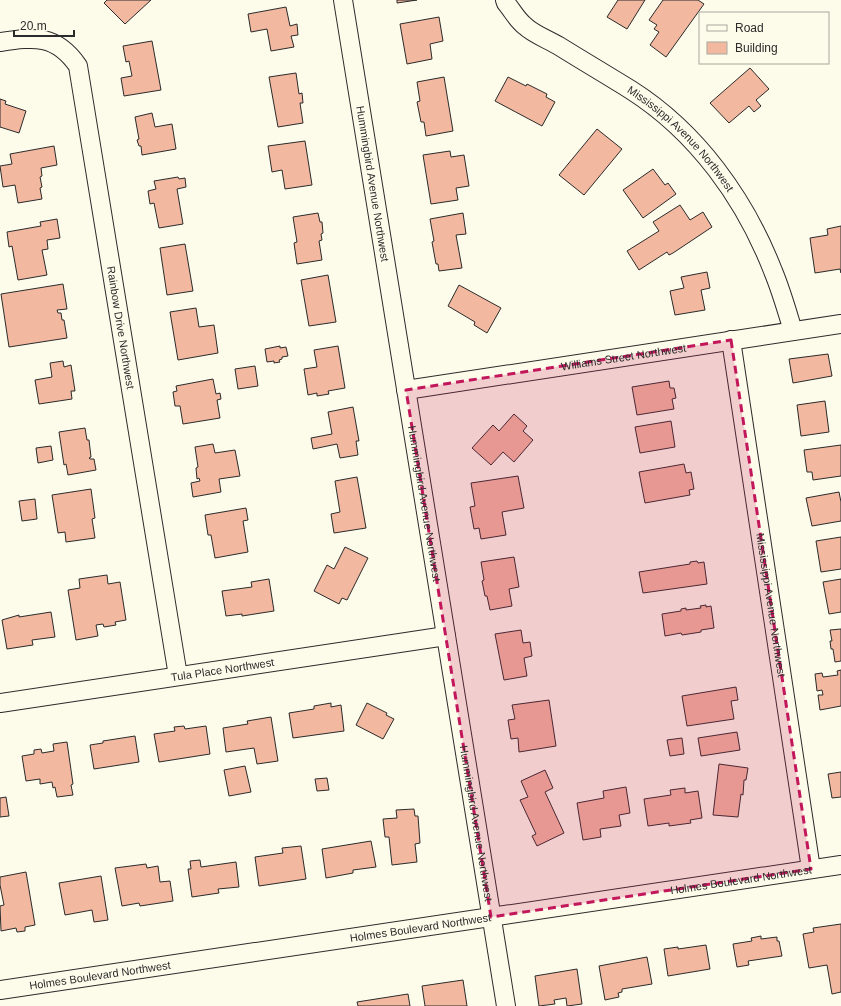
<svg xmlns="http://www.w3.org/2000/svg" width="841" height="1006" font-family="Arial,sans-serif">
<rect width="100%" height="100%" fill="#fdfbea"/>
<g fill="#f2b8a0" stroke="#2b2b2b">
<path d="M107,0H151L125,24L104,3Z"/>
<path d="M397,0H417L397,3Z"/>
<path d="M618,0H645L627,29L607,17Z"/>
<path d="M663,0H698L704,4L666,57L650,45L659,32L654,29L657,25L649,20Z"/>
<path d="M286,7L290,26L297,24L298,35L291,36L294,47L271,51L267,29L251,32L248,14Z"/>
<path d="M439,17L443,41L430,44L432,59L407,64L400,24Z"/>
<path d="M152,41L161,90L124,96L121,78L132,76L129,61L126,62L123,46Z"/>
<path d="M750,68L769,89L756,100L761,106L754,112L749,106L729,123L710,103Z"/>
<path d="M296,73L299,94L302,93L303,103H300L303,123L278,127L269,77Z"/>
<path d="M444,77L453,131L426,136L424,122H421L417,102L420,101L417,82Z"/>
<path d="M508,77L526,86L527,84L547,94L546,97L555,102L542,126L495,101Z"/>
<path d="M0,99L6,101L5,104L26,111L19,133L0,127Z"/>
<path d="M152,113L155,127L172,124L176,149L142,155L141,146H139L137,140L139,139L135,117Z"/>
<path d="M597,129L622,149L584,195L559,175Z"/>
<path d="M305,141L312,185L285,189L282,170L272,172L268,146Z"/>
<path d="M54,146L57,165L41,168L42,176L40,177L42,187L40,188L42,199L18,203L15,185L3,187L0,166L12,164L10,154Z"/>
<path d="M450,151L451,157L464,155L469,186L456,188L458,200L431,204L423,155Z"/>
<path d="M653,169L665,185L668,183L676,194L643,218L623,190Z"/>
<path d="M178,177L179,179L185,178L186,187L177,189L183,224L159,228L154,203L150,204L148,191L156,189L154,181Z"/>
<path d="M680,205L690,220L703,212L712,227L673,253L669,255L667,252L639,270L627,251L659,231L653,222Z"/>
<path d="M318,213L320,222H322L323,233L321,234L322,240L319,241L322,260L297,264L294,243L297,242L293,217Z"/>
<path d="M463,213L466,234L456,235L462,268L439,271L438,264H436L432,242L434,241L430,219Z"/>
<path d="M57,219L60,238L47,240L48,249L42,250L47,275L18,280L12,246L9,247L7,232L41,226L40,222Z"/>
<path d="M841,226V273L840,269L815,273L810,238L828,235L827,229Z"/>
<path d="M185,244L193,291L167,295L160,248Z"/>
<path d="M707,272L710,288L701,290L705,310L675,315L670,291L684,288L681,277Z"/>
<path d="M328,275L336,322L309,326L301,280Z"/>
<path d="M63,284L67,309L57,310L58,313H61L62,320H64L67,338L9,347L1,294Z"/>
<path d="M459,285L501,308L487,333L474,325L475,322L448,306Z"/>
<path d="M196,308L199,327L214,325L218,353L178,360L170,312Z"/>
<path d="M280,346V348L286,347L288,356L282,357V359L279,360L280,362L274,363V361L267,362L265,349Z"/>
<path d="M338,346L345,388L328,391L329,394L317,396V393L308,395L304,369L317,367L314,350Z"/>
<path d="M828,354L832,376L793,383L789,359Z"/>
<path d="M63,361L64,367L71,365L75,391H71L72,399L39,404L35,380L52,377L50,363Z"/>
<path d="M255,366L258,386L238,389L235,369Z"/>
<path d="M213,379L216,394L220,393L221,399L217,400L220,418L183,424L180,406H175L173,392L177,391L176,386Z"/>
<path d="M669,381L670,388H674L676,398L672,399L674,409L637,415L632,387Z"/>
<path d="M825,401L829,432L801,436L797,405Z"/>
<path d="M353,407L359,441H356L358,455L340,458L337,444L313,449L311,438L332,434L328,412Z"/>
<path d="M514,414L527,426L523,431L533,440L514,462L503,452L491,465L472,448L493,425L499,431Z"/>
<path d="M671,421L675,447L640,453L635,427Z"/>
<path d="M85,428L87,440H89L91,457L89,458L90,459H94L96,470L68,475L66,464L64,465L59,432Z"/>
<path d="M213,444L215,453L235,450L240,476L219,479L221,492L193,497L191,483L200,481L199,478L197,479L196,468L198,467L195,447Z"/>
<path d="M841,445V476L813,480L812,472H807L804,450Z"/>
<path d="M51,446L53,460L38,463L36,448Z"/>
<path d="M684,464L686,473L691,472L694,489L689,490L690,495L645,503L639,472Z"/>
<path d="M518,476L524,508L502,512L506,535L481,539L479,528L474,529L470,507L475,506L471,483Z"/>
<path d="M357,477L366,528L334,533L331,514L340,512L335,481Z"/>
<path d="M91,489L95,518L92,519L95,538L66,542L65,532L58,533L52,495Z"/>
<path d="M839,492L841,502V521L812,526L806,498Z"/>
<path d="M35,499L37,519L22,521L19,501Z"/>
<path d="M246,508L248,520L243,521L248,552L215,558L211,535H208L205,515Z"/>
<path d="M841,537V569L821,572L816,541Z"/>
<path d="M345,547L368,558L347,600L342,598L339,604L314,591L327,565L334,569Z"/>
<path d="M514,557L519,587L509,589L512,606L490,610L487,596H485L482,581L484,580L481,562Z"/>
<path d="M697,561L698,563L704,562L707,584L643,593L639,572L690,564V562Z"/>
<path d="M107,575L108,584L120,582L126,620L115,622L116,625L104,627L103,624L96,625L98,636L76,640L68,590L80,588L79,579Z"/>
<path d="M269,579L274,611L242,616V614L226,616L222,591L252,587L251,582Z"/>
<path d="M841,579V612L829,614L823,582Z"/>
<path d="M706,605V607L711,606L714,628L701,630V632L682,635L681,633L665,636L662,614L681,611V609L686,608V610L701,608L700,606Z"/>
<path d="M51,612L55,637L32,640L33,645L7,649L2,620L19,615V617Z"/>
<path d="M841,629V661L835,662L833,649H831L830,641H832L830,630Z"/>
<path d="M521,630L523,643L530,642L532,656L524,658L527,676L504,680L495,634Z"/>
<path d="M841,670V706L820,710L818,695H823L822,690L817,691L815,674L822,673L823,677L838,675L837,671Z"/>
<path d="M736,687L738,700L731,701L734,719L687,726L682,696Z"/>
<path d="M549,700L556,746L519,752L518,738L511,739L508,720L515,719L512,705Z"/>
<path d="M331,703V707L341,705L344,731L293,738L289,713L314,709V706Z"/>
<path d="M367,703L387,713L386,715L394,719L383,739L356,725Z"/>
<path d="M271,717L278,761L257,764L254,748L226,752L223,728L248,724L247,721Z"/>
<path d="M184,726L185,729L206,726L210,754L159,762L154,734L175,731L174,727Z"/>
<path d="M737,732L740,750L701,756L698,738Z"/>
<path d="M135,736L139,762L94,769L90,745L103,743V741Z"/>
<path d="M682,738L684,754L670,756L667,740Z"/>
<path d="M67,742L73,784L71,785L73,795L57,797L55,787L53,788L52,782L40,784V779L26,781L22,756L34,754V750L41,749L42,753L54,751L53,744Z"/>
<path d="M719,764L748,768L746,780H744L743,795L741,794L738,817L713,815Z"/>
<path d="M245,766L251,792L229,796L224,770Z"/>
<path d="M545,770L553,788L545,792L564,833L537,846L532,836L536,834L520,800L528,797L521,781Z"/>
<path d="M841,772V797L832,798L828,774Z"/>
<path d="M327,778L329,790L317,791L315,779Z"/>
<path d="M626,787L630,813L619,815L621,826L600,829L601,837L583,840L577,803L604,798L603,791Z"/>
<path d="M685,788V793L698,791L702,818L690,820L691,823L669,826V823L648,826L644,799L671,795L670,790Z"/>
<path d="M6,797L9,816L0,817V798Z"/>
<path d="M414,809L415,816H418L420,843L415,844L417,862L392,865L389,837H385L383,819L397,818L396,810Z"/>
<path d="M371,841L376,867L353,870V873L326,878L322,849Z"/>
<path d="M301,846L306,879L259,886L255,857L283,853L282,848Z"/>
<path d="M200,860L201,867L236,862L239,887L218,889L219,893L192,897L188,869H191L190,861Z"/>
<path d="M146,864L147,868L158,866L160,882L170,881L173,901L140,906L139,903L122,906L115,868Z"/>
<path d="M26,872L35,925L25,927V931L17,932L16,928L1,931L0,906L4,905L0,885V877Z"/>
<path d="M101,876L108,920L94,922L92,910L65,915L59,883Z"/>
<path d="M841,924V992L832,994L827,965L809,968L803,934L814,932L813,928Z"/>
<path d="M761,936V939L777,937V941H779L782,956L748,961L749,965L737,967L733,944L752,941L751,938Z"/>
<path d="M706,945L710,969L668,976L664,949L678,947V949Z"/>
<path d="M647,957L652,984L622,989V992L618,993L619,997L605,1000L599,966Z"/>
<path d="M577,969L582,1004L567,1006L566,998L554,1000L555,1004L539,1006L535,976Z"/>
<path d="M463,980L467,1006H425L422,986Z"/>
<path d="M408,994L410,1006H358L357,1002Z"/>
</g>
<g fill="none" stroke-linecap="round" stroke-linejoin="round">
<g stroke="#2b2b2b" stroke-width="20">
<g id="minor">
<path id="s1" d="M343,0L506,1006"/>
<path id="s2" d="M505,0L506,3C512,10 517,20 525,26C533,34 549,40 559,46C583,61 607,75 631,90C697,132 745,199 773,271C781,290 787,311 793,331"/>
<path id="s3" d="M0,42C34,37 56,34 78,66L178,676"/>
<path id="s4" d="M731,340L811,869"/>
<path id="s5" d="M406,390L841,324"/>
<path id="s6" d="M0,703L446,636"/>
<path id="s7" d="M0,990L841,865"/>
</g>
</g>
<use href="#minor" stroke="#fdfbea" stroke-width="18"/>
</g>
<path fill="#c2185b" fill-opacity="0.2" stroke="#c2185b" stroke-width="3" stroke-dasharray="8 5" stroke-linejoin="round" d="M731,340L811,869L491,917L406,390Z"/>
<g text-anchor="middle" stroke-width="3" stroke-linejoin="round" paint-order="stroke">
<g font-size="11" fill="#2b2b2b" stroke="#fdfbea">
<text dy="4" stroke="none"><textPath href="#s2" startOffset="227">Mississippi Avenue Northwest</textPath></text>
<text dy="4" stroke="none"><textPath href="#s1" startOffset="186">Hummingbird Avenue Northwest</textPath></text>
<text dy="4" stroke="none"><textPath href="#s3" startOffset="353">Rainbow Drive Northwest</textPath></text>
<text dy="4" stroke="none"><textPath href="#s5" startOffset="220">Williams Street Northwest</textPath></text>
<text dy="4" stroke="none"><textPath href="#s1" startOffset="510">Hummingbird Avenue Northwest</textPath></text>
<text dy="4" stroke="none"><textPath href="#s4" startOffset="268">Mississippi Avenue Northwest</textPath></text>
<text dy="4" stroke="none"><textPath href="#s6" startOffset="225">Tula Place Northwest</textPath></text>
<text dy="4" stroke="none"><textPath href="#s1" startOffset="834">Hummingbird Avenue Northwest</textPath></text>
<text dy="4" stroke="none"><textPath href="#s7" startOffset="749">Holmes Boulevard Northwest</textPath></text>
<text dy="4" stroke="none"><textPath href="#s7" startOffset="425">Holmes Boulevard Northwest</textPath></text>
<text dy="4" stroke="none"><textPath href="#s7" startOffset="101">Holmes Boulevard Northwest</textPath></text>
</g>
</g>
<rect x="699" y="12" width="130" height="52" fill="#fdfbea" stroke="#a9a89e"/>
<rect x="707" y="25" width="20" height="6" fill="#fdfbea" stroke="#a9a89e"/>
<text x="735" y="32" font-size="12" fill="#2b2b2b">Road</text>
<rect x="707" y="42" width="20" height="12" fill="#f2b8a0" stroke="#a9a89e"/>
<text x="735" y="52" font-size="12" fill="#2b2b2b">Building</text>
<path d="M14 30v6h60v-6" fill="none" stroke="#2b2b2b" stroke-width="2"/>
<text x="20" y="30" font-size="12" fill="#2b2b2b" stroke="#fdfbea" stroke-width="3" paint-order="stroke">20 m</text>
</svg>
